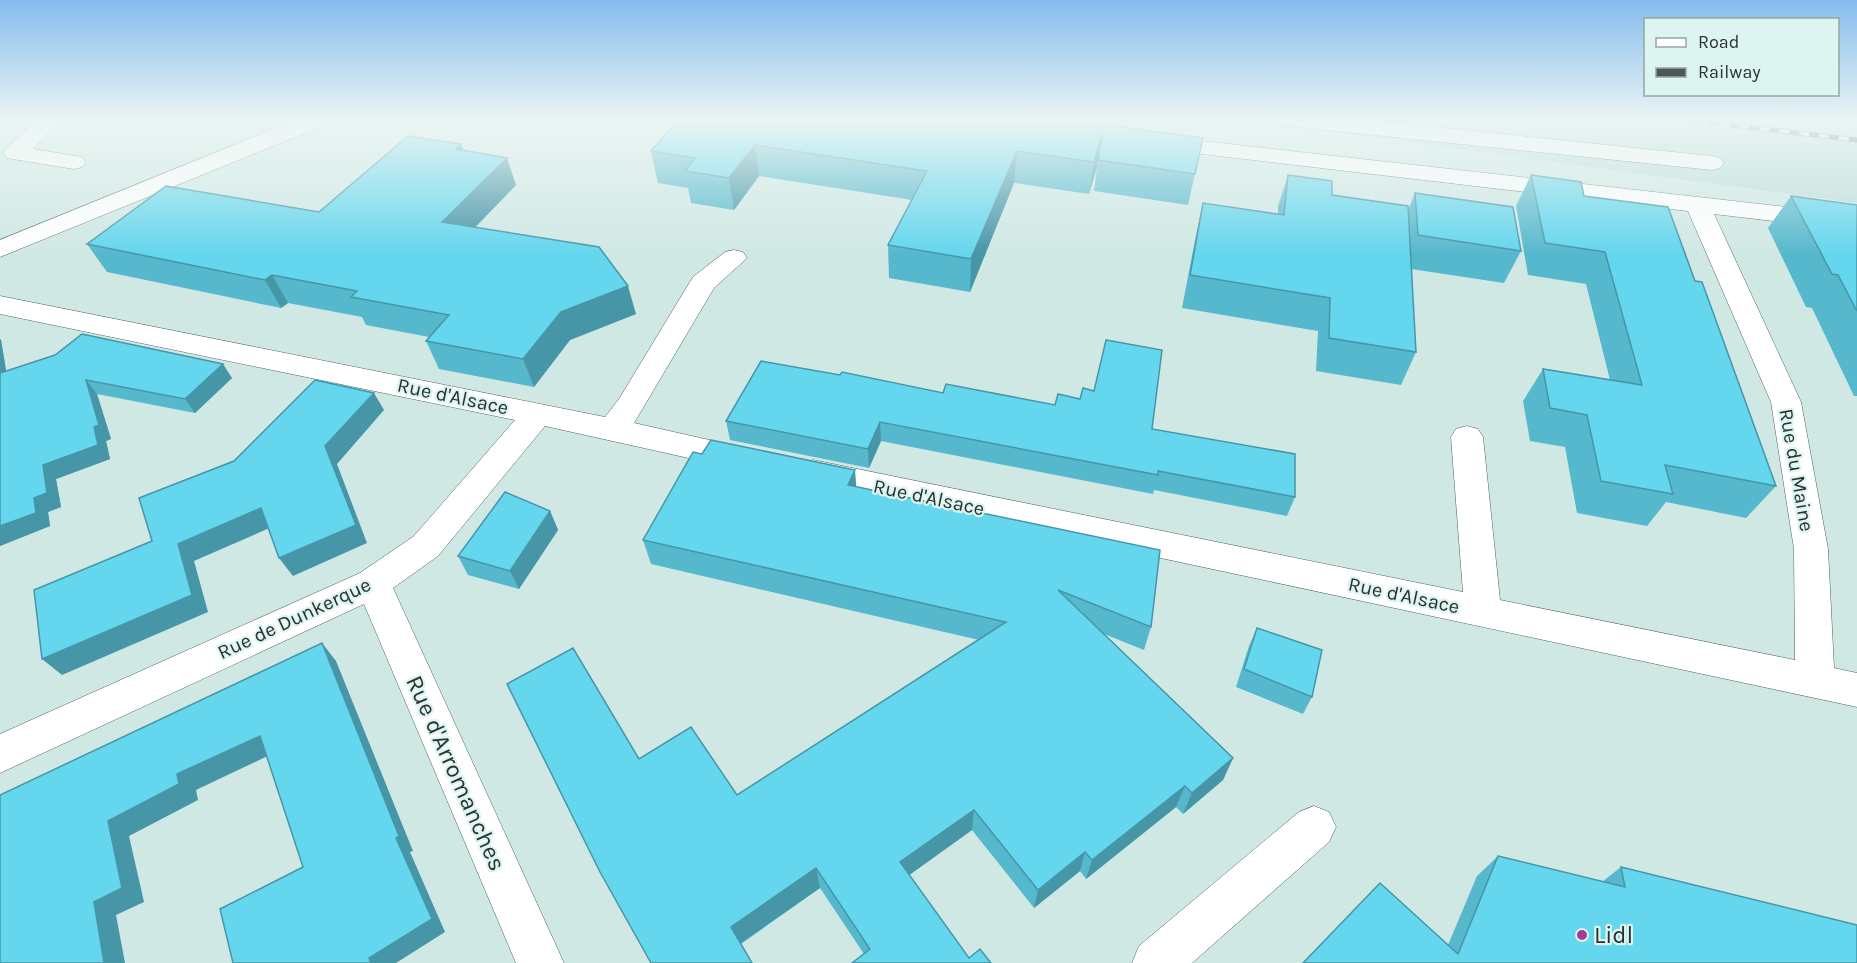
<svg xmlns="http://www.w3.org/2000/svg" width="1857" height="963" font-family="Karla,sans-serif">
<rect width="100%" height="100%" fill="#d0e8e4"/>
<path fill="#bcddd7" d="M1234,119H1857V203Z"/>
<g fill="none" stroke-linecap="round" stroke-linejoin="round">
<g stroke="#4e635f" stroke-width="1">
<g id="minor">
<path d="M38,119H62L33,149L82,157L86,162L82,167L74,169L7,158L3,153L7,148Z"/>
<path d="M298,119H330L327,124L0,257V240Z"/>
<path d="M1276,119H1357L1712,156L1720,158L1724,163L1720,168L1712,170L1287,126L1279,124Z"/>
<path d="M1158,136L1857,215V231L1714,214L1801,402L1828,549L1834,668L1857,673V707L801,481L797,472L801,463L813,460L1463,592L1451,437L1456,429L1467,426L1478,429L1483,437L1500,600L1795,660L1794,549L1771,402L1688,211L1150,148L1146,143L1150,138Z"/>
<path d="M734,250L743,252L747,258L714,288L634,423L758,451L763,459L758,467L747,471L545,426L438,556L393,588L564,963H516L364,604L0,773V734L360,573L414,536L515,420L0,314V296L605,417L619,399L693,277L725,252Z"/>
<path d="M1314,806L1329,812L1336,827L1329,842L1192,963H1132L1139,946L1299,812Z"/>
</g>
</g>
<use href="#minor" fill="#fff" fill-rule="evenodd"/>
<g stroke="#4c5857" stroke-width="5">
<path id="rail" d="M1680,119L1857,140"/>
</g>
<use href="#rail" stroke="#ddf5f1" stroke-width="4" stroke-dasharray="10" stroke-linecap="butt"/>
</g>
<g fill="#56b8cd">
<path d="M902,127L1203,138L1188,205L1094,191L1097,167L1089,194L1014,183L970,292L889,278L888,245L912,200L759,176L734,210L691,203L688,188L658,183L651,151Z"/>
<path d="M463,151L516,185L475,227L636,314L570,340L534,387L439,369L426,341L429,337L366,325L362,317L288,303L281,308L107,272L87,244L319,212Z"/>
<path d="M1288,175L1332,195L1408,210L1415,193L1521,251L1504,283L1411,269L1416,352L1401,385L1316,371L1318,331L1182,308L1196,235L1203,203L1278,214V206Z"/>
<path d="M1531,175L1584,196L1695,281L1776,486L1746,518L1666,502L1647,526L1577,513L1565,447L1530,441L1523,401L1543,369L1610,380L1586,284L1528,275L1516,206Z"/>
<path d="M1791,196L1857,205V396H1854L1812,308L1806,307L1768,228Z"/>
<path d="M0,339L1,340L6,371L232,378L195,413L97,394L111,439L106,441L110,459L56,479L61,507L48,512L50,526L0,546Z"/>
<path d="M840,375L1152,429L1295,497L1287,516L1154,490L1153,494L881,441L869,468L730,440L726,421Z"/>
<path d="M856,487L1151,627L1144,650L1104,634L1233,758L1223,780L1183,814L1176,807L1086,879L1080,871L1034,908L972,830L909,875L969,958L991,963L864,954L820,888L741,944L651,963L639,759L737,795L979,640L651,564L643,540Z"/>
<path d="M550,511L558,530L519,589L468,575L458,556Z"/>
<path d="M1257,628L1312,697L1303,714L1236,687L1249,646Z"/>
<path d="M1498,856L1602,882L1621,867L1857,963H1303L1448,945L1477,876Z"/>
</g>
<g fill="#4696a7">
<path d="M1102,134L1097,167L1089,194L1094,162Z"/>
<path d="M461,144L471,171L456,149Z"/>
<path d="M755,145L759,176L734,210L729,178Z"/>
<path d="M1017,151L1014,183L970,292L971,259Z"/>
<path d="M507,158L516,185L453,250L442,222Z"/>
<path d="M272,275L288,303L281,308L265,280Z"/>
<path d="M628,286L636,314L570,340L534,387L523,359L561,312Z"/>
<path d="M0,339L1,340L9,388L0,378Z"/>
<path d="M223,364L232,378L195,413L185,399Z"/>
<path d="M86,380L97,394L111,439L106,441L110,459L56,479L61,507L48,512L50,526L0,546V526L34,498L43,465L94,427Z"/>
<path d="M374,393L384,410L337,464L367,543L293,576L279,558L325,446Z"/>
<path d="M880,422L881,441L869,468L868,449Z"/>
<path d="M855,470L857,495L848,485Z"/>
<path d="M261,508L274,526L194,561L208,612L62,675L42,659L178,544Z"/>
<path d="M550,511L558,530L519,589L510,571Z"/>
<path d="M322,643L336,661L413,851L410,852L445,932L396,963H371L369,958Z"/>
<path d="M260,736L276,752L196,790L198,800L129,836L144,902L116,915L125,963H104L94,902L108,821L177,774Z"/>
<path d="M1233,758L1223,780L1183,814L1192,793Z"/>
<path d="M1185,786L1176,807L1086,879L1092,860Z"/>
<path d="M974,810L972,830L901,881L900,862Z"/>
<path d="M1085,852L1080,871L1034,908L1038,890Z"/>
<path d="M816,868L820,888L738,945L731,927Z"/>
</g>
<g fill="#64d6ee" stroke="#4696a7" stroke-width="1.5">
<path d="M679,119H852L902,127L907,119H1062L1203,138L1195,174L1098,160L1102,134L1094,162L1017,151L971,259L888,245L927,171L755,145L729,178L685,171L695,158L651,151Z"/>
<path d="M408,136L461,144L456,149L507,158L442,222L599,247L628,286L561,312L523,359L426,341L449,315L351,297L357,291L272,275L265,280L87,244L166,186L319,212Z"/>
<path d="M1288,175L1332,181V195L1408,206L1416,352L1329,338L1330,298L1190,275L1203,203L1284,215Z"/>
<path d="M1531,175L1581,182L1584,196L1668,207L1695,281L1702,282L1776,486L1665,465L1673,494L1601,481L1587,415L1550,408L1543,369L1642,385L1605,252L1545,243Z"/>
<path d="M1415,193L1513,207L1521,251L1418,235Z"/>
<path d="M1791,196L1857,205V311L1838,275L1832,274Z"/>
<path d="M82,334L223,364L185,399L86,380L99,425L94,427L98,445L43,465L47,493L34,498L36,513L0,526V373L55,355Z"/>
<path d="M1106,340L1162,350L1152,429L1295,454V497L1158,471V475L880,422L868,449L726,421L761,361L840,375L842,372L943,393L946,384L1055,405L1058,394L1080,399L1083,388L1094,391Z"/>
<path d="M315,380L374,393L325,446L356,525L279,558L261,508L178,544L192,595L42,659L34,590L152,541L139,498L234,461Z"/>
<path d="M711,440L855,470L848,485L1160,550L1151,627L1058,590L1233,758L1192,793L1185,786L1092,860L1085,852L1038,890L974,810L900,862L969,958L980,949L991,963H852L870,949L816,868L731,927L752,963H651L600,872L507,684L573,648L639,759L691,727L737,795L1006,622L643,540L693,452L702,454Z"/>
<path d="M505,492L550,511L510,571L458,556Z"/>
<path d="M1257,628L1322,650L1312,697L1244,669Z"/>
<path d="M322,643L399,836L396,838L432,919L369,958L371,963H233L220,909L303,867L260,736L177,774L179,784L108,821L122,888L94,902L104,963H0V795Z"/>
<path d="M1498,856L1625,887L1621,867L1857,925V963H1303L1380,883L1458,954Z"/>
</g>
<linearGradient id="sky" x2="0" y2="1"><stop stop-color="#85bced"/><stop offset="0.47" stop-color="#eaf5f3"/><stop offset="1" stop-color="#eaf5f3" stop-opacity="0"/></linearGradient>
<rect width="1857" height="254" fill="url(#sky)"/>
<circle fill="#a63a99" stroke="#ddf5f1" stroke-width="2" cx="1582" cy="935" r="6"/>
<g text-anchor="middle" stroke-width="4.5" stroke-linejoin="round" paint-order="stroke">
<g font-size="20" fill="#293231" stroke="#ddf5f1">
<text transform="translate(453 396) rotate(12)" y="7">Rue d'Alsace</text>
<text transform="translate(1797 470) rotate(80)" y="7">Rue du Maine</text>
<text transform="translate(929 497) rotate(12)" y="7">Rue d'Alsace</text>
<text transform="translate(1404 595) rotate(12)" y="7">Rue d'Alsace</text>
<text transform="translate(294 618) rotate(-25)" y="7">Rue de Dunkerque</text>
</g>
<g font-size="24" fill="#293231" stroke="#ddf5f1">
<text transform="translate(456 773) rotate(66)" y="8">Rue d'Arromanches</text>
</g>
<g font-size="24" fill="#293231" stroke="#ddf5f1" text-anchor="start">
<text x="1594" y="943">Lidl</text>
</g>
</g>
<rect x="1644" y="18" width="195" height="78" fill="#ddf5f1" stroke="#95a7a4" stroke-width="1.5"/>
<rect x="1656" y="38" width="30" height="9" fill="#ffffff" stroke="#95a7a4" stroke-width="1.5"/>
<text x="1698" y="48" font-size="18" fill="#293231">Road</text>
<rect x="1656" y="68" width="30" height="9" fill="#4c5857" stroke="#95a7a4" stroke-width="1.5"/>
<text x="1698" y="78" font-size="18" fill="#293231">Railway</text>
</svg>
